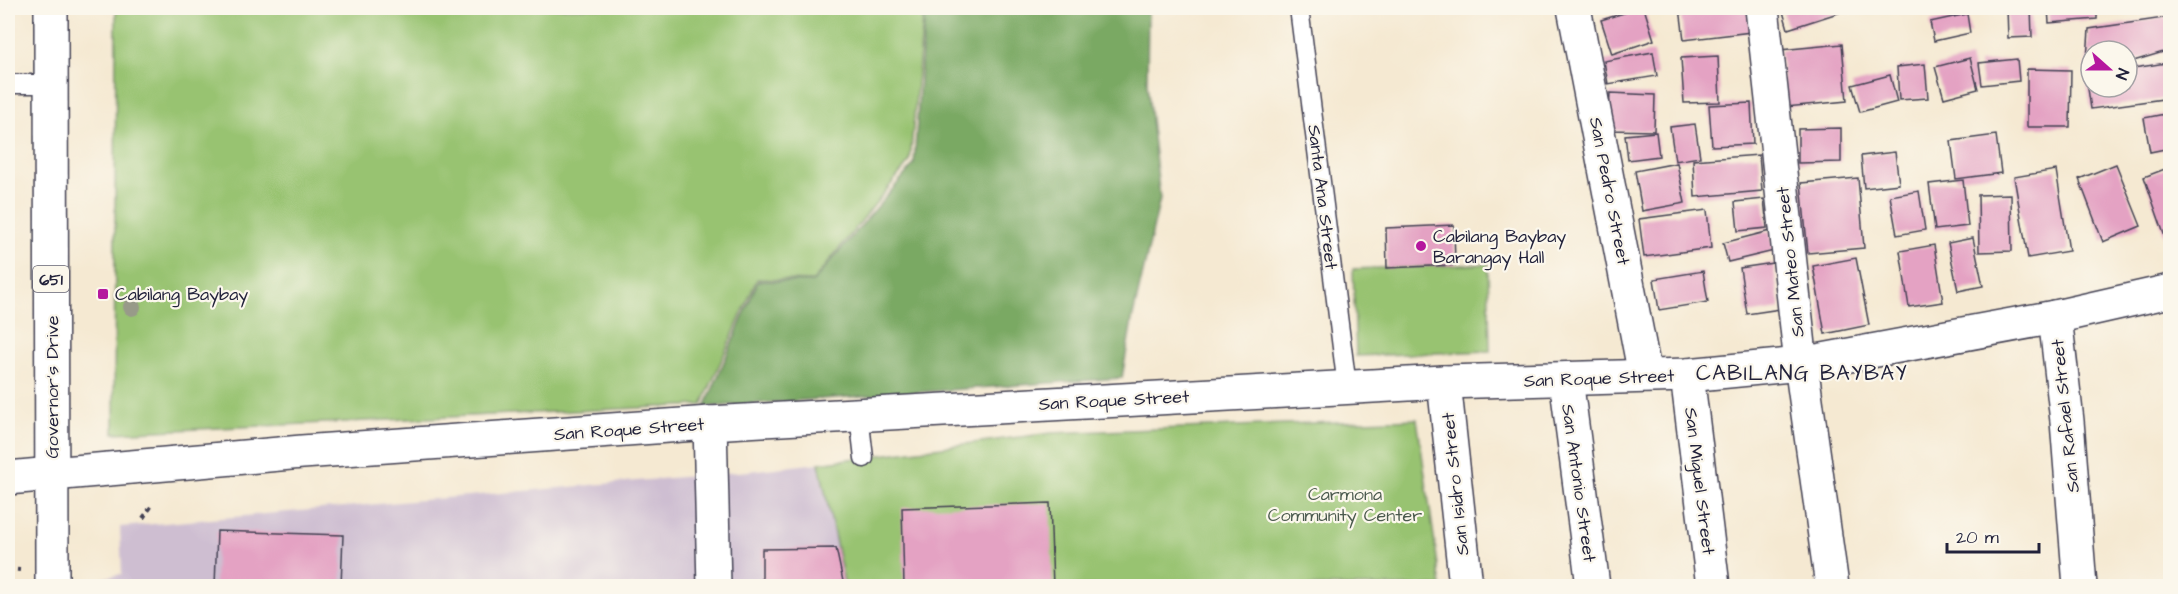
<svg xmlns="http://www.w3.org/2000/svg" width="2178" height="594" font-family="'Architects Daughter',sans-serif">
<rect width="100%" height="100%" fill="#fbf7ec"/>
<filter id="ink" filterUnits="userSpaceOnUse"><feTurbulence type="fractalNoise" baseFrequency=".0167" numOctaves="2"/><feDisplacementMap in="SourceGraphic" scale="12" xChannelSelector="R" yChannelSelector="G"/><feConvolveMatrix kernelMatrix="1 2 1 2 8 2 1 2 1" color-interpolation-filters="sRGB"/></filter>
<filter id="wash" filterUnits="userSpaceOnUse"><feTurbulence type="fractalNoise" baseFrequency=".008" numOctaves="4" result="noise"/><feDisplacementMap in="SourceGraphic" scale="24" xChannelSelector="R" yChannelSelector="G"/><feGaussianBlur stdDeviation="1.35" result="paint"/><feColorMatrix in="noise" values="0 0 0 0 0 0 0 0 0 0 0 0 0 0 0 0 0 1.4 0 .05"/><feComposite in="paint" operator="in"/></filter>
<g filter="url(#wash)">
<rect width="100%" height="100%" fill="#f5e9d2"/>
<path fill="#cebed1" d="M819,463L845,586H102V578L122,574L120,527L749,471Z"/>
<g fill="#98c371" stroke="#5d7256" stroke-width="1.5">
<path d="M116,8H924L910,161L813,281L757,279L702,405L114,433Z"/>
<path d="M1488,264L1490,351L1356,356L1353,269Z"/>
<path d="M1417,419L1441,586H845L819,463L1051,433Z"/>
</g>
<path fill="#7aa963" stroke="#4e664f" stroke-width="1.5" d="M925,8H1148L1147,83L1160,199L1132,320L1122,378L705,407L758,281L813,282L914,164Z"/>
<g id="blocks">
<g fill="#e4a2c3">
<path d="M1640,8H1644L1654,40L1612,54L1601,20Z"/>
<path d="M1680,8H1748L1751,32L1684,40Z"/>
<path d="M1782,8H1840L1841,12L1788,29Z"/>
<path d="M2007,8H2031L2032,37L2008,38Z"/>
<path d="M2048,8H2097V19L2049,23Z"/>
<path d="M1967,14L1970,33L1934,41L1930,22Z"/>
<path d="M2170,17V50L2127,63V51H2091V87H2127V69L2166,63L2170,98L2091,109L2086,75L2089,29Z"/>
<path d="M1842,44L1847,101L1786,107L1780,50Z"/>
<path d="M1653,52L1657,76L1608,84L1604,61Z"/>
<path d="M1718,56L1720,102L1684,103L1681,58Z"/>
<path d="M1970,58L1978,89L1944,98L1935,67Z"/>
<path d="M2017,59L2019,81L1982,85L1979,63Z"/>
<path d="M1925,64L1928,98L1899,100L1897,67Z"/>
<path d="M2027,69L2071,70L2070,127H2027Z"/>
<path d="M1890,75L1897,102L1860,112L1852,85Z"/>
<path d="M1610,93L1655,95L1654,131L1608,130Z"/>
<path d="M1751,103L1753,144L1712,146L1709,105Z"/>
<path d="M2170,113V148L2150,152L2144,118Z"/>
<path d="M1695,124L1700,157L1675,161L1670,127Z"/>
<path d="M1841,128V162L1798,163V129Z"/>
<path d="M1656,132L1659,156L1628,160L1625,135Z"/>
<path d="M1996,135L2001,173L1956,179L1951,141Z"/>
<path d="M1895,152L1899,184L1864,188L1861,156Z"/>
<path d="M1759,155L1762,191L1695,197L1693,160Z"/>
<path d="M1677,163L1685,203L1642,211L1635,171Z"/>
<path d="M2116,164L2141,226L2103,242L2079,179Z"/>
<path d="M2170,167V235L2165,237L2144,177Z"/>
<path d="M2056,170L2069,251L2028,258L2014,177Z"/>
<path d="M1858,178L1864,248L1808,253L1801,183Z"/>
<path d="M1963,180L1968,226L1935,230L1929,184Z"/>
<path d="M1919,191L1925,230L1897,235L1890,196Z"/>
<path d="M2011,194L2012,251L1979,252L1978,195Z"/>
<path d="M1764,199L1767,228L1738,231L1735,202Z"/>
<path d="M1707,210L1711,248L1644,257L1639,219Z"/>
<path d="M1454,225L1455,265L1387,268L1386,228Z"/>
<path d="M1770,231L1774,251L1728,262L1723,243Z"/>
<path d="M1973,238L1983,286L1958,291L1948,243Z"/>
<path d="M1934,245L1943,302L1909,307L1900,251Z"/>
<path d="M1856,258L1869,325L1825,334L1813,266Z"/>
<path d="M1773,263L1780,309L1747,314L1740,268Z"/>
<path d="M1703,271L1708,302L1659,310L1654,279Z"/>
<path d="M1050,503L1053,586H904L902,508Z"/>
<path d="M217,531L343,535L341,586H215Z"/>
<path d="M836,548L844,586H762V549Z"/>
</g>
</g>
</g>
<g filter="url(#ink)">
<use href="#blocks" fill-opacity="0" stroke="#424052" stroke-width="1.5"/>
<g fill="none" stroke-linecap="round" stroke-linejoin="round">
<g stroke="#424052" stroke-width="21">
<g id="lane">
<path d="M1299,8L1347,387"/>
<path d="M8,84H51"/>
<path d="M859,415L864,458"/>
</g>
</g>
<g stroke="#424052" stroke-width="36">
<g id="street">
<path d="M1574,8L1645,375"/>
<path d="M1762,8L1801,364L1832,586"/>
<path d="M2055,317L2067,421L2080,586"/>
<path d="M1687,375L1713,586"/>
<path d="M1566,379L1593,586"/>
<path d="M1444,382L1466,586"/>
<path d="M710,423L714,586"/>
<path d="M52,474L302,452L710,423L1444,382L1687,375L1801,364L2055,317L2170,291"/>
</g>
</g>
<g stroke="#424052" stroke-width="36">
<path id="secondary" d="M8,478L52,474"/>
</g>
<g stroke="#424052" stroke-width="36">
<path id="highway" d="M51,8L52,586"/>
</g>
<g stroke="#424052" stroke-width="4" stroke-dasharray="4.5 4.5" stroke-linecap="butt">
<path d="M143,518L153,504"/>
<path d="M8,569L20,570"/>
</g>
<use href="#lane" stroke="#fff" stroke-width="18"/>
<use href="#street" stroke="#fff" stroke-width="33"/>
<use href="#secondary" stroke="#fff" stroke-width="33"/>
<use href="#highway" stroke="#fff" stroke-width="33"/>
</g>
<circle fill="#989a89" cx="132" cy="307" r="9"/>
</g>
<g fill="#b5179e" stroke="#fbf7ec" stroke-width="2">
<circle cx="1421" cy="246" r="6"/>
<rect x="97" y="288" width="12" height="12" rx="3"/>
</g>
<g text-anchor="middle" stroke-width="4.5" stroke-linejoin="round" paint-order="stroke">
<rect fill="#fbf7ec" stroke="#636270" stroke-width="1.5" x="33" y="266" width="36" height="26" rx="4.5"/>
<g font-size="16" font-weight="bold" fill="#22223b">
<text x="51" y="285">651</text>
</g>
<g font-size="18" fill="#22223b" stroke="#fbf7ec">
<text transform="translate(1610 191) rotate(79)" y="6">San Pedro Street</text>
<text transform="translate(1323 197) rotate(83)" y="6">Santa Ana Street</text>
<text transform="translate(1790 262) rotate(-96)" y="6">San Mateo Street</text>
<text transform="translate(1599 378) rotate(-2)" y="6">San Roque Street</text>
<text transform="translate(52 387) rotate(-90)" y="6">Governor's Drive</text>
<text transform="translate(1114 400) rotate(-3)" y="6">San Roque Street</text>
<text transform="translate(2065 416) rotate(-96)" y="6">San Rafael Street</text>
<text transform="translate(629 429) rotate(-4)" y="6">San Roque Street</text>
<text transform="translate(1700 481) rotate(83)" y="6">San Miguel Street</text>
<text transform="translate(1579 483) rotate(82)" y="6">San Antonio Street</text>
<text transform="translate(1455 484) rotate(-96)" y="6">San Isidro Street</text>
</g>
<g font-size="18" fill="#22223b" stroke="#fbf7ec" text-anchor="start">
<text x="1433" y="242">Cabilang Baybay<tspan x="1433" dy="21">Barangay Hall</tspan></text>
<text x="115" y="300">Cabilang Baybay</text>
</g>
<g font-size="18" fill="#4b5a4e" stroke="#fbf7ec">
<text x="1345" y="500">Carmona<tspan x="1345" dy="21">Community Center</tspan></text>
</g>
<g font-size="21" letter-spacing="1.5" fill="#22223b" stroke="#fbf7ec">
<text x="1802" y="380">CABILANG BAYBAY</text>
</g>
</g>
<rect width="2178" height="594" fill="none" stroke="#fbf7ec" stroke-width="30"/>
<g transform="translate(2109 69) rotate(111)"><circle r="28" fill="#fbf7ec" stroke="#a4a2a5" stroke-width="1.5"/>
<path d="M0-4.5L10 22L0 15L-10 22Z" fill="#b5179e"/>
<text y="-9" font-size="16" font-weight="bold" text-anchor="middle" fill="#22223b">N</text>
</g>
<path d="M1947 543v9h92v-9" fill="none" stroke="#22223b" stroke-width="3"/>
<text x="1956" y="543" font-size="18" fill="#22223b" stroke="#fbf7ec" stroke-width="4.5" paint-order="stroke">20 m</text>
</svg>
